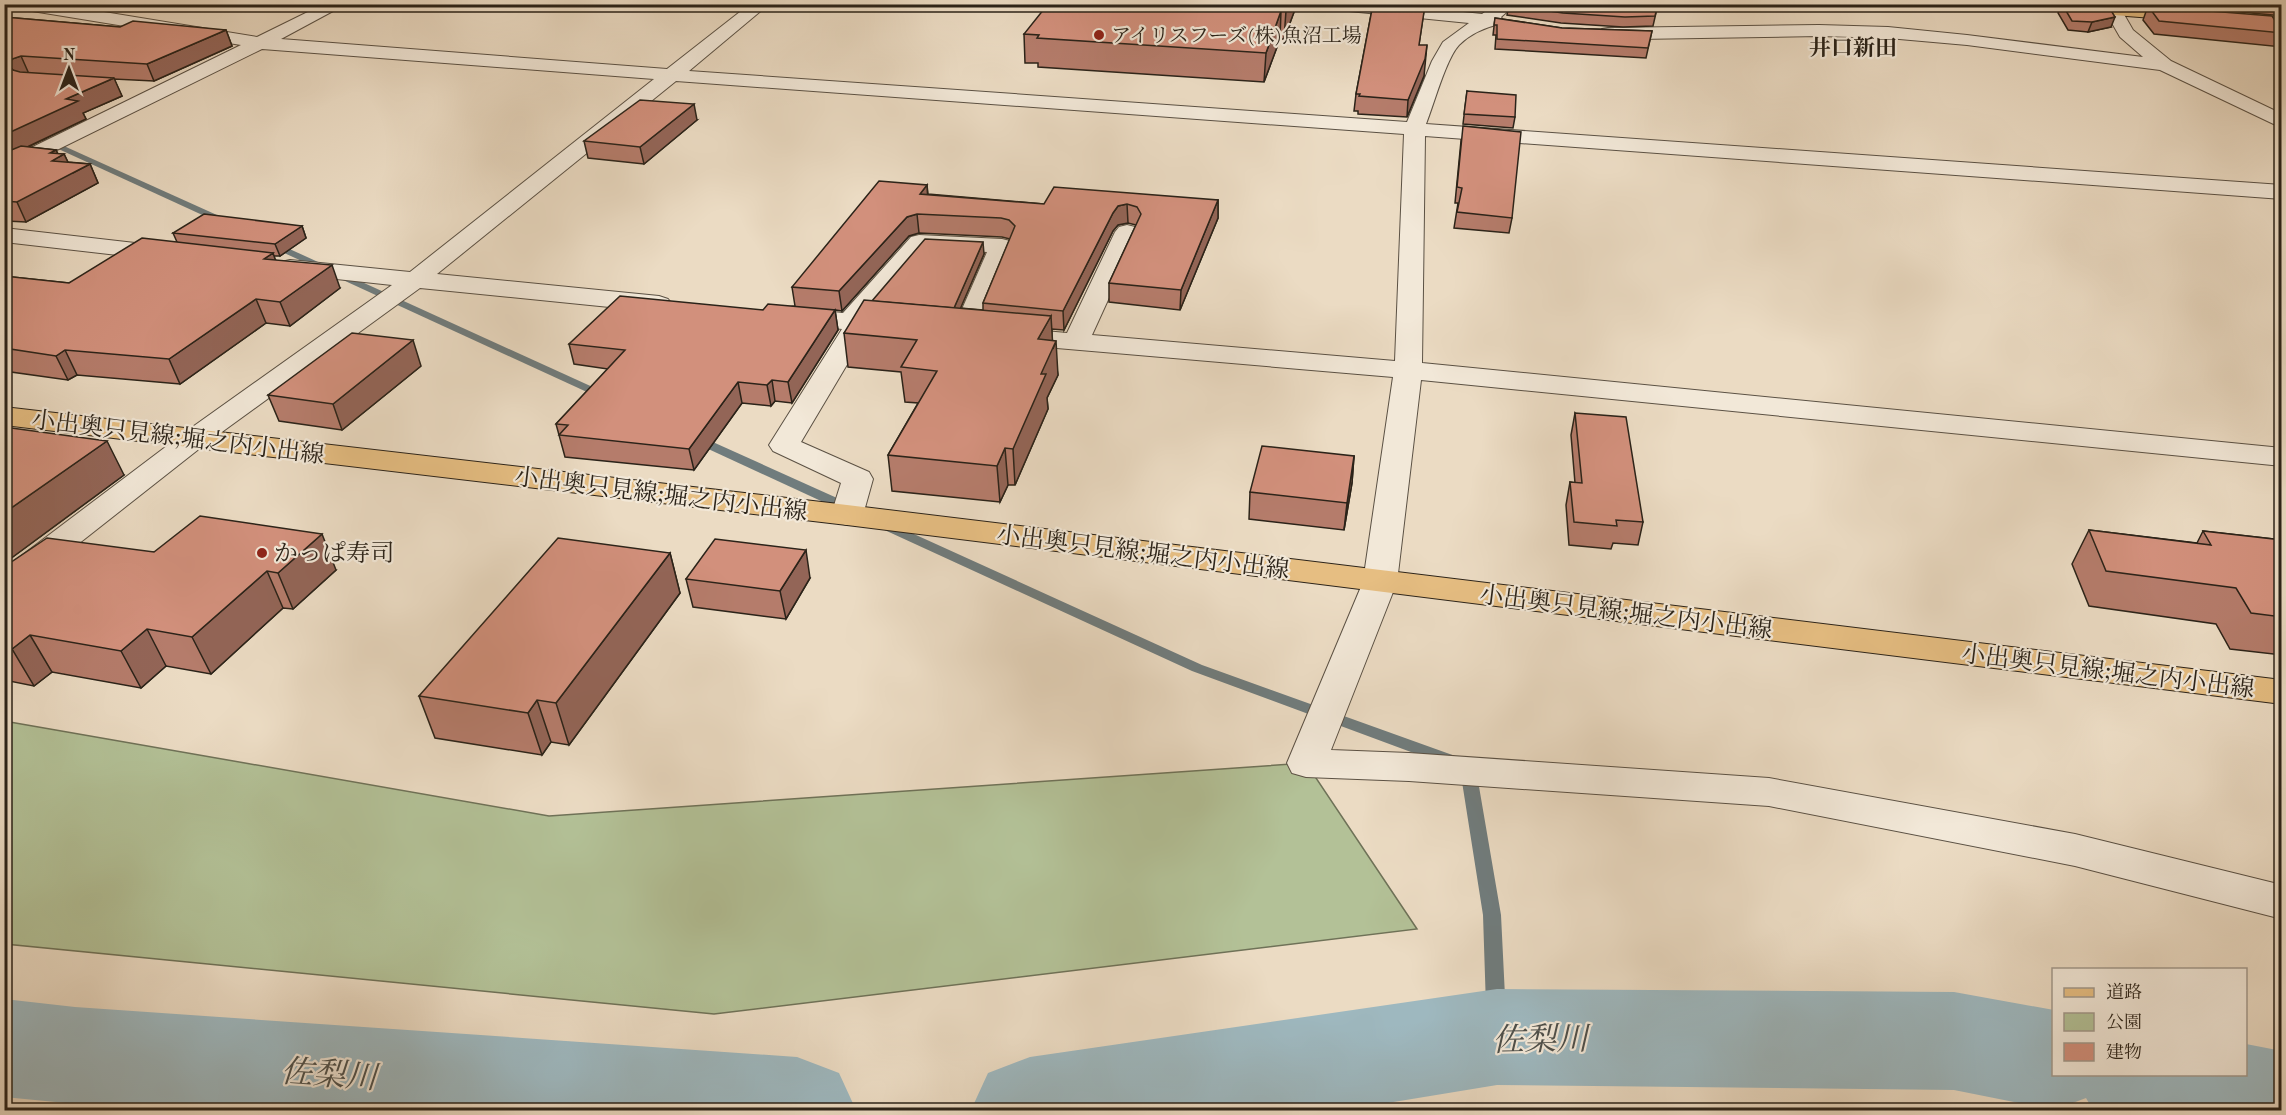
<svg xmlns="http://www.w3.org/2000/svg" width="2286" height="1115" font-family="'Old Standard TT','Noto Serif JP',serif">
<rect width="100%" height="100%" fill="#ebdbc3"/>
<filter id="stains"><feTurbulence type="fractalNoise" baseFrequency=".00333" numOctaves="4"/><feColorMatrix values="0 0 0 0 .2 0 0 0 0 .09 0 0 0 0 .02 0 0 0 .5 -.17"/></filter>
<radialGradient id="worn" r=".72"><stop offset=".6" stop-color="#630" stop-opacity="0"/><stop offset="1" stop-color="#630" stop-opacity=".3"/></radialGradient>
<path fill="#b3c197" stroke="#6f7258" stroke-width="1.5" d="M4,721L549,816L1306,763L1417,929L714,1014L5,944Z"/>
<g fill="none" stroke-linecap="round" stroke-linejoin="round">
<g fill="#707c7d" fill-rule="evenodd">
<path d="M4,119L228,220L230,222L222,224L4,124Z"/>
<path d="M272,241L608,394L610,396L604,399L600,398L269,246L267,244Z"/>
<path d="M695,434L857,507L858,510L857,513H847L691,441L689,438L691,435Z"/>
<path d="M883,520L1202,665L1458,757L1460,761L1458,765H1446L1192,671L878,527L876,524Z"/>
<path d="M1468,763L1474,765L1476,769L1501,915L1507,1037L1504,1043L1497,1045L1490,1043L1487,1037L1483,915L1460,769L1462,765Z"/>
</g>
<g fill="#9eb8bf" fill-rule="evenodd">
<path d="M1497,989L1954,992L2054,1010V1074H2246V1044L2282,1051V1110H2093L2086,1098L2054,1110L1954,1090L1497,1085L1345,1110H971L988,1073L1030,1057Z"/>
<path d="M4,999L75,1007L797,1057L839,1073L856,1110H138L4,1097Z"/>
</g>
<g stroke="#5b5144" stroke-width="2">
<g id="minor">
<path d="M12,4H55L257,37L324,4H346L281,39L667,69L750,4H769L689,71L1407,122L1432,61L1443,42L1469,23L1329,9L1321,4H1387L1482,14L1496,4H1516L1501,17L1503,20L1500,24C1486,27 1470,34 1459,45C1446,59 1434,104 1426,124L2282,185V199L1425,136L1422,363L2282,448V466L1421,380L1397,582L1331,750L1409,753L1769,778L2075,834L2282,885V919L2075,866L1769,806L1409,781L1306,777L1292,773L1287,763L1363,582L1393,377L1009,344L1000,342L996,336L1000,330L1009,328L1067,333L1115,232L1119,227L1127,225L1135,227L1139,232L1092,335L1395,361L1404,134L676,81L437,274L659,296L668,299L672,304L668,309L659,312L420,288L204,445L16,593L4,596V569L184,433L392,285L290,274L281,272L278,267L281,262L290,260L410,272L654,79L262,49L4,176V161L241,45L20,9Z"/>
<path d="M2101,4H2118L2133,30L2171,61L2282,114V128L2160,70L1967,45L1888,38L1819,36L1638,39L1602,37L1599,33L1602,29L1608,28L1819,25L1888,27L1967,35L2143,57L2120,37Z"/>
<path d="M4,228L170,247L179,249L182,254L179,259L170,261L4,242Z"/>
<path d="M919,235L1002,239L1010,241L1014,246L974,338L965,340L956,338L952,332L987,252L925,249L869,316L904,320L908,326L904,332L895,334L867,331L801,442L869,472L873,479L863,515L858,522L847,525L836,522L831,515L841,483L773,451L769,445L842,329L782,322L778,316L782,310L791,308L843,313L911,237Z"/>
</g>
</g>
<g stroke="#2b2319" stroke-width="2">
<path id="major" d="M4,407L847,505L2282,680V704L847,525L4,425Z"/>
</g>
<g stroke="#2b2319" stroke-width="2">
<path id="highway" d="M2028,4H2109L2282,18V28L2036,9Z"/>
</g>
<use href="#minor" fill="#f2e8d8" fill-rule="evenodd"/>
<use href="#major" fill="#e6be82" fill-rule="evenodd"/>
<use href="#highway" fill="#e6be82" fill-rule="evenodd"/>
</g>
<g fill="#b57c6b" stroke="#2b2319" stroke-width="1.5">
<path d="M773,4H818L814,7Z"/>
<path d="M1297,4L1284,39H1280L1264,82L1038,67V63H1025L1024,34Z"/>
<path d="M1373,4H1425L1419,45L1424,76L1407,117L1358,114V111H1354L1356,94Z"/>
<path d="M1658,4L1653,26L1623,27L1561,23L1507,15L1509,5Z"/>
<path d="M2061,4H2074L2111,27L2088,32L2068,30L2058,13Z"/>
<path d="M2151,4H2282V17L2273,15Z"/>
<path d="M2148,6L2282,28V47L2154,34L2143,20Z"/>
<path d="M4,17L120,27L226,30L232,46L154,81L114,79L122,96L83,113L86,119L28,147L56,150L58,154H64L68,162L90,164L98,183L26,222L6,221H4Z"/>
<path d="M1495,18L1562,28L1652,31L1646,58L1495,49L1496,35H1493Z"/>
<path d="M1467,91L1515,117L1513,128L1463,124Z"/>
<path d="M697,120L644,164L588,158L584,141Z"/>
<path d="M1461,141L1512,218L1509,233L1454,228L1458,203H1455Z"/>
<path d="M927,185L928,194L1044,204L1218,200V218L1180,310L1109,302V283L1136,225L1128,223L1118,225L1113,231L1064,330L1052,329V341L1058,375L1047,398L1048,409L1015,485H1008L1000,502L892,491L888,455L918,403L905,402L901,372L848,367L844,333L872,301L984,254L960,308L983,310V303L1010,239L1002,237L919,233L909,236L842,311L835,310L838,330L792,403L775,401L771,406L742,403L694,470L565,457L556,424L608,369L574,364L569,344L763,310L795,306L792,287Z"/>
<path d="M302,226L306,238L280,256H274L275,260L340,288L290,326L266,323L180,384L77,375L68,380L4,371V276L69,283L177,242L173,233Z"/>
<path d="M421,366L342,430L279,421L268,395Z"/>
<path d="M1575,413L1643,522L1638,545L1613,543L1611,549L1569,545L1566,505L1570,482L1575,483L1571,435Z"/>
<path d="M4,427L124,475L10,559L4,558Z"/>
<path d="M1354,456L1352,483L1344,530L1249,519L1250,492Z"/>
<path d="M2089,530L2197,543L2203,531L2282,540V655L2230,649L2216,624L2089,606L2072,564Z"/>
<path d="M154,552L336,570L293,609L283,608L211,674L166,666L141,688L52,672L34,686L4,680V567Z"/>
<path d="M670,553L680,593L569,745L551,742L542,755L435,738L419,696Z"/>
<path d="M810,578L786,619L693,607L686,579Z"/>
</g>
<g fill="#936557" stroke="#2b2319" stroke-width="1.5">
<path d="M1288,4H1297L1284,39L1286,11Z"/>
<path d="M1281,11L1280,39L1264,82L1266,53Z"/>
<path d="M2115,17L2111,27L2088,32L2092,22Z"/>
<path d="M226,30L232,46L154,81L147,64Z"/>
<path d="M1427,45L1424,76L1407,117L1408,100Z"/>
<path d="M21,56L29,74L20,77L9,66L12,59Z"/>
<path d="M114,78L122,96L83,113L86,119L4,158V135L66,99Z"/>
<path d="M694,104L697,120L644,164L640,147Z"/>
<path d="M56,150L59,157L64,154L73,173L90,164L98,183L26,222L17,202L50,153Z"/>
<path d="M927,185L928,203L920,194Z"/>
<path d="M1218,200V218L1180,310L1181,290Z"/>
<path d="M1127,204L1128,223L1118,225L1113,231L1064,330L1063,311L1113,213L1118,206Z"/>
<path d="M917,214L919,233L909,236L842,311L839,291L907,217Z"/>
<path d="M302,226L306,238L280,256L275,244Z"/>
<path d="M983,242L984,254L955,321L954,308Z"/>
<path d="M273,253L281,276L264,259Z"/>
<path d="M332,265L340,288L290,326L280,302Z"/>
<path d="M256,299L266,323L180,384L169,359Z"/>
<path d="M835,310L838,330L792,403L788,382Z"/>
<path d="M1051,316L1053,349L1056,341L1058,375L1047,398L1048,409L1015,485L1013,449L1038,339Z"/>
<path d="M413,340L421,366L342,430L333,404Z"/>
<path d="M65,350L77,375L68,380L56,356Z"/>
<path d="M772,380L775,401L771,406L767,385Z"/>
<path d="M738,382L742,403L694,470L689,449Z"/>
<path d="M107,441L124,475L10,559L4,548V513Z"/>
<path d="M1005,448L1008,485L1000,502L997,466Z"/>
<path d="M1354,456L1352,483L1344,530L1347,503Z"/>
<path d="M322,534L336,570L293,609L278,573Z"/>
<path d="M806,550L810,578L786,619L780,591Z"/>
<path d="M670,553L680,593L569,745L556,703Z"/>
<path d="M267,571L283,608L211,674L192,637Z"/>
<path d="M147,629L166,666L141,688L121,651Z"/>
<path d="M30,635L52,672L34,686L12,649Z"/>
<path d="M537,700L551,742L542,755L528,713Z"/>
</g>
<g fill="#d2907c" stroke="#2b2319" stroke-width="1.5">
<path d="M1048,4H1288L1286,11H1281L1266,53L1037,38L1039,35L1024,34Z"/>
<path d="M1373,4L1425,5L1419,45H1427L1425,59L1408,100L1359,96L1360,94H1356Z"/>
<path d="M1509,4H1658L1655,16L1625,17L1563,13L1509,5Z"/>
<path d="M2062,4L2109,7L2115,17L2092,22L2072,21Z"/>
<path d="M2148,6L2272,16L2280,28H2282V33L2159,21Z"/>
<path d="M4,17L120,27L133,21L226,30L147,64L21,56L12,59L9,66L13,70L20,72L114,78L66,99L78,101L4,135Z"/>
<path d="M1495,18L1562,28L1652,31L1648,48L1497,39V25H1494Z"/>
<path d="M1467,91L1516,95L1515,117L1464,114Z"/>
<path d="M640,100L694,104L640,147L584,141Z"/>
<path d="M1463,126L1521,132L1512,218L1457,212L1462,188L1457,187Z"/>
<path d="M21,146L56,150L50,153L64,154L52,161L90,164L17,202L4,201V153Z"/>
<path d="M879,181L927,185L920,194L1044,204L1054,187L1218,200L1181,290L1109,283L1141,214L1137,207L1127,204L1118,206L1113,213L1063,311L983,303L1015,226L1009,220L1001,218L917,214L907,217L839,291L792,287Z"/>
<path d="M204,214L302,226L275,244L173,233Z"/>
<path d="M142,238L273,253L264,259L332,265L280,302L256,299L169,359L65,350L56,356L4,348V276L69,283Z"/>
<path d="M925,239L983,242L954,308L872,301Z"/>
<path d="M620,296L763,310L768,304L835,310L788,382L772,380L767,385L738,382L689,449L559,435L568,425L556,424L625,350L569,344Z"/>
<path d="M864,300L1051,316L1038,339L1056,341L1041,374H1046L1013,449L1005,448L997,466L888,455L937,371L901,367L917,340L844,333Z"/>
<path d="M352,333L413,340L333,404L268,395Z"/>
<path d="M1575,413L1626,417L1643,522L1616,520L1617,526L1574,522L1570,482L1582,483Z"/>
<path d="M4,427L107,441L4,513Z"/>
<path d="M1262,446L1354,456L1347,503L1250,492Z"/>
<path d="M200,516L322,534L278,573L267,571L192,637L147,629L121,651L30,635L12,649L4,647V567L47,538L154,552Z"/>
<path d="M2089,530L2211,545L2203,531L2282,540V617L2251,613L2236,588L2106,571Z"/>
<path d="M558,538L670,553L556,703L537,700L528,713L419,696Z"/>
<path d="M715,539L806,550L780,591L686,579Z"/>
</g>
<g fill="#8f2418" stroke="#f2e8d8" stroke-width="2">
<circle cx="1099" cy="35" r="6"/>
<circle cx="262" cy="553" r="6"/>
</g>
<g text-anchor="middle" stroke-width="4.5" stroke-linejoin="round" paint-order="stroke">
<g font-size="20" fill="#2b2319" stroke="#f2e8d8" text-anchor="start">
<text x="1111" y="42">アイリスフーズ(株)魚沼工場</text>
</g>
<g font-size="22" font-weight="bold" fill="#2b2319" stroke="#f2e8d8">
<text x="1853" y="55">井口新田</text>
</g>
<g font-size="24" fill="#2b2319" stroke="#f2e8d8">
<text transform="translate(178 437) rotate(7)" y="8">小出奥只見線;堀之内小出線</text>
<text transform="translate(661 494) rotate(7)" y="8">小出奥只見線;堀之内小出線</text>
<text transform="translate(1143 552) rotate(7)" y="8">小出奥只見線;堀之内小出線</text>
<text transform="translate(1626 612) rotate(7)" y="8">小出奥只見線;堀之内小出線</text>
<text transform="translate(2108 671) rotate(7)" y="8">小出奥只見線;堀之内小出線</text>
</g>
<g font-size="24" fill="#2b2319" stroke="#f2e8d8" text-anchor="start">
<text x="274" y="561">かっぱ寿司</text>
</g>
<g font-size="32" font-style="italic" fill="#4e504b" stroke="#f2e8d8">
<text transform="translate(1540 1039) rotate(-1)" y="11">佐梨川</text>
<text transform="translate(329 1074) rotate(4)" y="11">佐梨川</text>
</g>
</g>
<rect width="2286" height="1115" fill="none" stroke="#ebdbc3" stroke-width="24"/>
<rect x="6" y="6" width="2274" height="1103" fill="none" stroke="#2b2319" stroke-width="3"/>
<rect x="12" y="12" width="2262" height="1091" fill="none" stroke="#2b2319" stroke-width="1.5"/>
<rect x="2052" y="968" width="195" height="108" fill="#f2e8d8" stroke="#a2998c" stroke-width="1.5"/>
<rect x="2064" y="988" width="30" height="9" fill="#e6be82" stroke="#a2998c" stroke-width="1.5"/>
<text x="2106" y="998" font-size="18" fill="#2b2319">道路</text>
<rect x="2064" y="1013" width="30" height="18" fill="#b3c197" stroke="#a2998c" stroke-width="1.5"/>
<text x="2106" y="1028" font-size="18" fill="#2b2319">公園</text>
<rect x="2064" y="1043" width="30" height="18" fill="#d2907c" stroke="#a2998c" stroke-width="1.5"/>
<text x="2106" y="1058" font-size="18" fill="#2b2319">建物</text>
<g transform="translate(69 69)" stroke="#f2e8d8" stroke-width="4.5" paint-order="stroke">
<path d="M0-4.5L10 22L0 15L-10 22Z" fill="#2b2319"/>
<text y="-9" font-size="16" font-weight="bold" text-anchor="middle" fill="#2b2319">N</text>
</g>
<rect width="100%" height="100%" filter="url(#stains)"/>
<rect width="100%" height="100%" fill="url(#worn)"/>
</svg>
